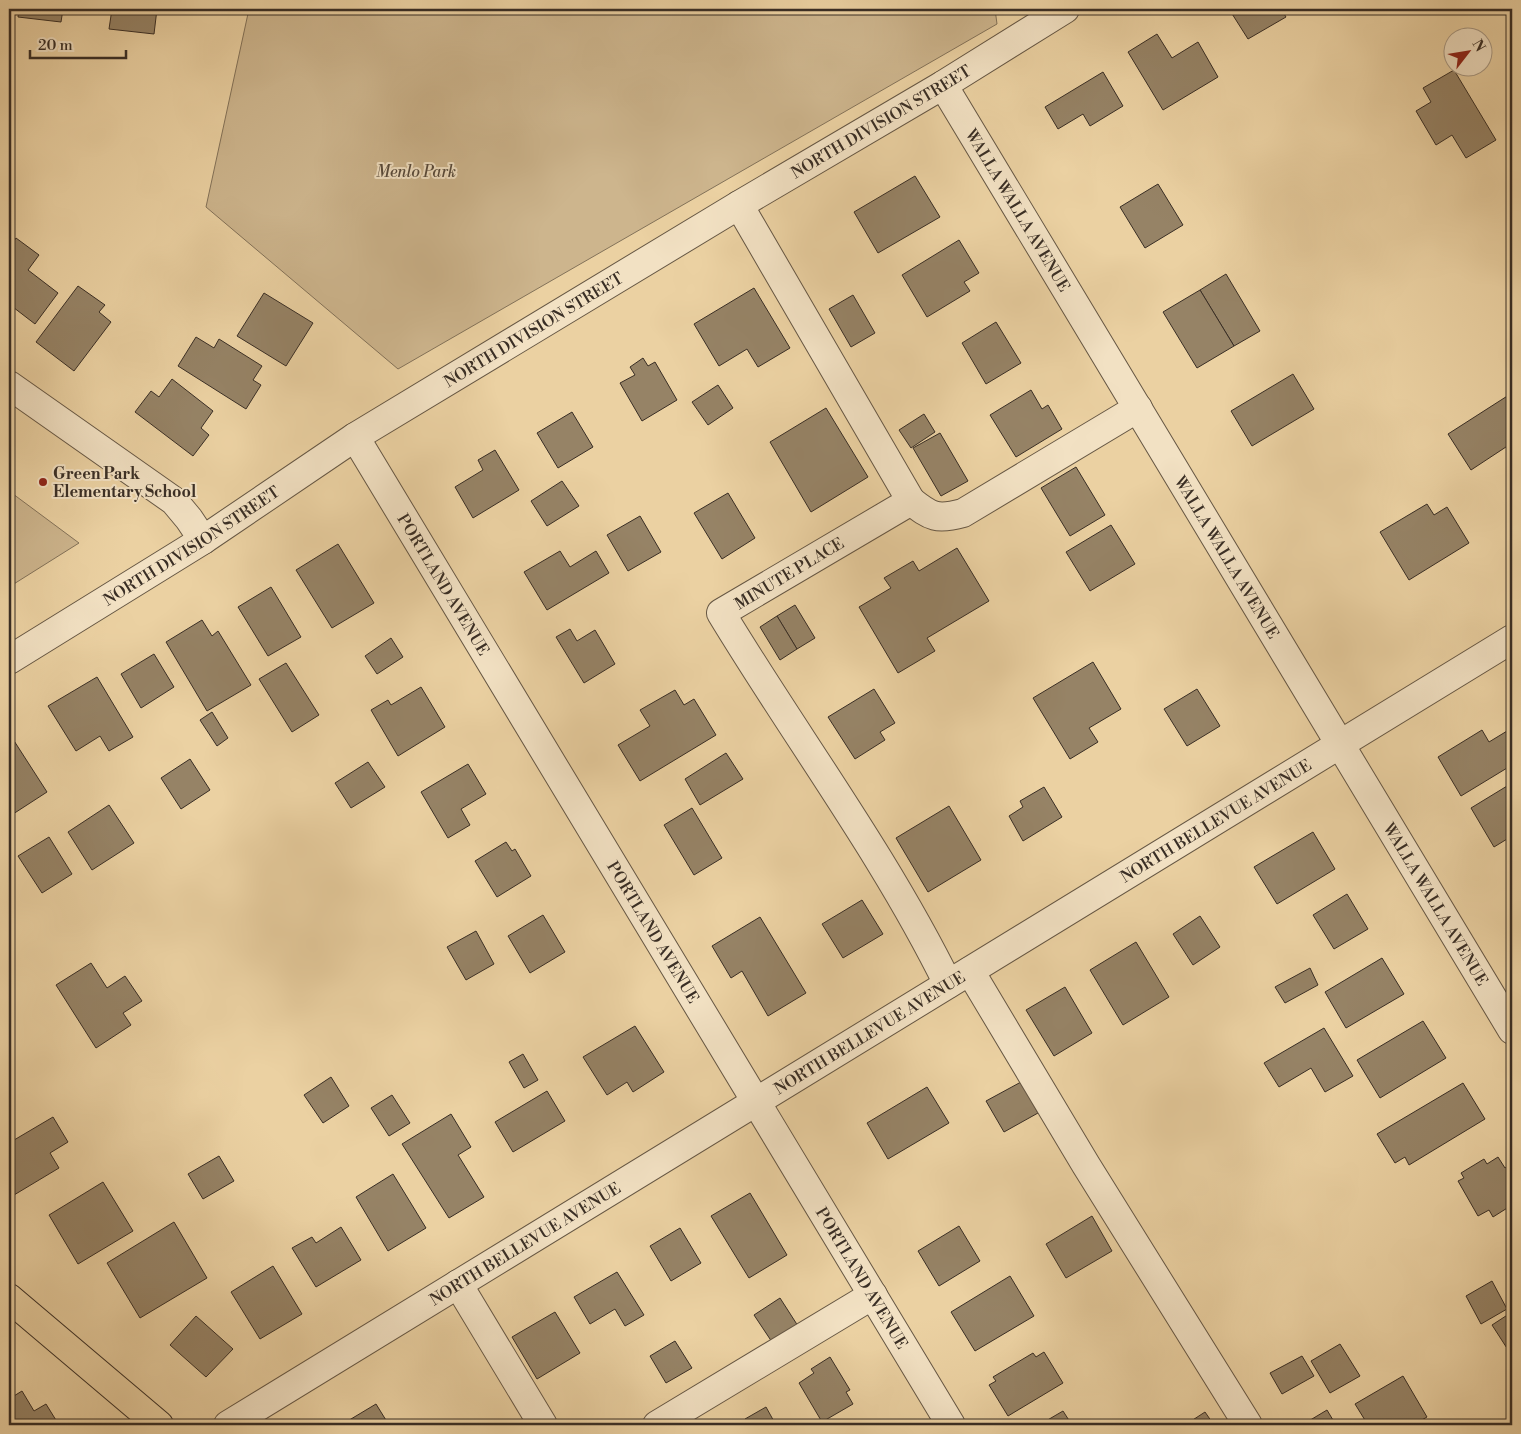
<svg xmlns="http://www.w3.org/2000/svg" width="1521" height="1434" font-family="'Libre Bodoni',serif">
<rect width="100%" height="100%" fill="#ebd1a2"/>
<filter id="stains"><feTurbulence type="fractalNoise" baseFrequency=".004" numOctaves="4"/><feColorMatrix values="0 0 0 0 .2 0 0 0 0 .09 0 0 0 0 .02 0 0 0 .5 -.17"/></filter>
<radialGradient id="worn" r=".72"><stop offset=".6" stop-color="#630" stop-opacity="0"/><stop offset="1" stop-color="#630" stop-opacity=".3"/></radialGradient>
<g fill="#cdb58d" stroke="#837259">
<path d="M249,9H995L997,24L398,369L206,207Z"/>
<path d="M9,491L79,543L9,587Z"/>
</g>
<g fill="#968366" stroke="#392e25">
<path d="M19,9H63L61,22L18,17Z"/>
<path d="M112,9H157L154,34L109,29Z"/>
<path d="M1229,9H1281L1286,17L1248,39Z"/>
<path d="M1157,34L1172,58L1198,42L1218,77L1163,110L1128,52Z"/>
<path d="M1454,70L1496,140L1466,158L1452,135L1436,145L1416,111L1431,102L1423,88Z"/>
<path d="M1103,72L1123,106L1090,126L1083,114L1058,129L1045,107Z"/>
<path d="M915,176L940,217L878,253L854,212Z"/>
<path d="M1158,184L1183,225L1145,248L1120,207Z"/>
<path d="M16,238L39,255L28,270L58,293L35,324L9,304V248Z"/>
<path d="M959,240L979,273L964,282L970,291L927,317L902,275Z"/>
<path d="M1226,274L1260,331L1234,346L1200,290Z"/>
<path d="M78,286L105,305L99,312L111,322L74,371L36,342Z"/>
<path d="M754,288L790,348L758,367L747,349L719,366L694,324Z"/>
<path d="M1200,290L1234,346L1197,368L1163,312Z"/>
<path d="M264,293L313,323L286,366L237,336Z"/>
<path d="M853,295L875,333L851,347L829,309Z"/>
<path d="M996,322L1021,363L986,384L962,343Z"/>
<path d="M196,337L214,348L219,339L262,366L253,380L261,385L246,409L178,366Z"/>
<path d="M643,358L648,366L655,362L677,400L642,421L620,383L635,375L630,367Z"/>
<path d="M1293,374L1314,409L1252,446L1231,411Z"/>
<path d="M172,379L213,411L201,428L209,435L193,456L135,412L151,391L159,397Z"/>
<path d="M718,385L733,408L708,425L692,402Z"/>
<path d="M1031,390L1042,409L1048,405L1062,429L1016,457L990,415Z"/>
<path d="M1512,393V443L1471,470L1448,434Z"/>
<path d="M826,408L868,477L811,512L770,442Z"/>
<path d="M572,412L593,447L558,468L537,433Z"/>
<path d="M924,414L935,432L911,448L899,430Z"/>
<path d="M940,433L968,481L941,496L913,448Z"/>
<path d="M495,450L519,490L473,518L455,487L483,470L478,460Z"/>
<path d="M1076,467L1105,515L1070,536L1041,488Z"/>
<path d="M562,481L579,506L547,526L531,501Z"/>
<path d="M728,493L755,538L722,559L694,513Z"/>
<path d="M1427,504L1434,515L1447,507L1469,543L1409,580L1380,532Z"/>
<path d="M640,516L661,552L628,571L607,535Z"/>
<path d="M1111,525L1135,564L1090,591L1066,552Z"/>
<path d="M338,544L374,603L332,628L296,570Z"/>
<path d="M957,548L989,601L927,638L935,651L898,673L859,607L891,588L884,578L913,561L919,571Z"/>
<path d="M560,551L570,567L596,551L609,573L547,610L524,572Z"/>
<path d="M271,587L301,637L268,656L238,607Z"/>
<path d="M795,605L815,638L797,649L777,616Z"/>
<path d="M777,616L797,649L780,660L760,627Z"/>
<path d="M202,620L212,636L218,631L251,685L207,711L166,642Z"/>
<path d="M570,629L577,641L595,630L615,664L584,683L556,637Z"/>
<path d="M391,638L403,657L377,674L365,656Z"/>
<path d="M154,654L174,687L141,708L121,674Z"/>
<path d="M1093,662L1121,709L1089,728L1098,742L1070,759L1033,698Z"/>
<path d="M286,663L319,715L292,732L259,679Z"/>
<path d="M97,677L133,737L109,751L100,736L76,751L48,706Z"/>
<path d="M421,687L445,727L398,756L371,710L388,700L391,705Z"/>
<path d="M874,689L895,723L880,732L885,740L855,759L828,717Z"/>
<path d="M1197,689L1220,726L1187,746L1164,709Z"/>
<path d="M675,690L684,705L694,699L716,735L640,781L618,745L650,726L640,710Z"/>
<path d="M212,712L228,738L217,746L200,720Z"/>
<path d="M1512,728V765L1461,796L1438,757L1482,730L1489,742Z"/>
<path d="M9,733L47,792L10,816L9,814Z"/>
<path d="M726,753L743,779L700,805L685,779Z"/>
<path d="M190,759L210,790L181,809L161,778Z"/>
<path d="M368,762L385,787L351,808L335,783Z"/>
<path d="M468,764L486,794L461,809L470,825L448,838L421,792Z"/>
<path d="M1512,783V836L1494,847L1471,808Z"/>
<path d="M1044,787L1062,817L1023,841L1009,816L1023,807L1020,801Z"/>
<path d="M109,805L134,843L92,870L68,832Z"/>
<path d="M949,806L981,860L928,892L896,838Z"/>
<path d="M692,808L722,858L694,875L664,825Z"/>
<path d="M1313,832L1335,869L1277,904L1254,867Z"/>
<path d="M49,837L72,874L42,893L18,856Z"/>
<path d="M506,842L512,851L515,849L531,876L497,897L475,861Z"/>
<path d="M1347,894L1368,929L1334,949L1313,915Z"/>
<path d="M862,900L883,934L843,958L822,924Z"/>
<path d="M543,915L565,952L530,973L508,936Z"/>
<path d="M1200,916L1220,947L1193,965L1173,934Z"/>
<path d="M760,917L806,993L768,1016L742,971L731,978L712,946Z"/>
<path d="M476,931L494,964L466,980L447,947Z"/>
<path d="M1136,942L1169,997L1123,1025L1090,970Z"/>
<path d="M1382,958L1404,994L1346,1028L1325,992Z"/>
<path d="M91,963L107,988L125,976L142,1001L123,1013L131,1025L96,1048L56,985Z"/>
<path d="M1310,968L1318,985L1285,1003L1275,987Z"/>
<path d="M1065,987L1092,1033L1054,1056L1026,1010Z"/>
<path d="M1423,1021L1446,1058L1380,1098L1357,1060Z"/>
<path d="M635,1026L664,1072L633,1092L627,1082L607,1095L583,1057Z"/>
<path d="M1324,1028L1353,1076L1325,1092L1311,1068L1279,1087L1264,1063Z"/>
<path d="M523,1054L538,1080L524,1088L509,1062Z"/>
<path d="M331,1077L349,1106L323,1123L304,1095Z"/>
<path d="M1021,1082L1038,1113L1004,1132L986,1101Z"/>
<path d="M1463,1083L1485,1119L1409,1165L1405,1157L1395,1163L1377,1134Z"/>
<path d="M927,1087L949,1123L888,1159L867,1123Z"/>
<path d="M547,1091L565,1121L513,1152L495,1122Z"/>
<path d="M392,1095L410,1123L389,1136L371,1108Z"/>
<path d="M451,1114L471,1147L458,1155L484,1197L449,1218L402,1144Z"/>
<path d="M53,1117L68,1142L50,1153L59,1168L9,1198V1143Z"/>
<path d="M219,1156L234,1181L203,1199L188,1174Z"/>
<path d="M1498,1157L1505,1168L1512,1163V1205L1493,1217L1489,1210L1478,1216L1458,1181L1464,1178L1461,1173L1484,1159L1487,1164Z"/>
<path d="M393,1174L426,1228L388,1251L356,1197Z"/>
<path d="M103,1182L133,1231L78,1264L49,1215Z"/>
<path d="M750,1193L787,1255L749,1278L711,1216Z"/>
<path d="M1092,1216L1112,1251L1066,1278L1046,1244Z"/>
<path d="M174,1222L207,1278L140,1318L107,1263Z"/>
<path d="M959,1226L980,1261L939,1286L918,1251Z"/>
<path d="M341,1227L361,1260L316,1287L292,1248L312,1237L316,1243Z"/>
<path d="M680,1228L701,1263L671,1281L650,1246Z"/>
<path d="M273,1266L302,1314L260,1339L231,1292Z"/>
<path d="M617,1272L644,1315L625,1326L615,1309L590,1324L574,1297Z"/>
<path d="M1010,1276L1034,1316L975,1351L951,1312Z"/>
<path d="M1492,1281L1507,1309L1481,1324L1466,1296Z"/>
<path d="M780,1298L798,1326L772,1342L754,1315Z"/>
<path d="M555,1312L580,1353L537,1379L512,1337Z"/>
<path d="M1512,1312V1356L1492,1325Z"/>
<path d="M196,1316L233,1349L206,1377L170,1345Z"/>
<path d="M675,1341L692,1368L666,1383L650,1356Z"/>
<path d="M1340,1344L1360,1376L1330,1393L1311,1361Z"/>
<path d="M1044,1352L1063,1383L1008,1416L989,1385L996,1381L993,1377L1033,1353L1036,1357Z"/>
<path d="M1302,1356L1314,1376L1282,1394L1270,1373Z"/>
<path d="M830,1357L850,1390L846,1392L853,1404L822,1422L799,1383L814,1373L811,1369Z"/>
<path d="M1403,1376L1427,1417L1413,1425H1368L1355,1404Z"/>
<path d="M22,1391L34,1411L46,1404L59,1425H9V1399Z"/>
<path d="M376,1404L389,1425H341Z"/>
<path d="M766,1407L776,1425H749L745,1419Z"/>
<path d="M1327,1410L1336,1425H1302Z"/>
<path d="M1063,1411L1072,1425H1039Z"/>
<path d="M1205,1412L1214,1425H1185Z"/>
</g>
<g fill="none" stroke-linecap="round" stroke-linejoin="round">
<g stroke="#665744" stroke-width="30">
<g id="minor">
<path id="s1" d="M943,85L1512,1030"/>
<path d="M739,205L911,501L721,613C796,737 884,854 948,984"/>
<path d="M9,385L174,501L189,519L203,540"/>
<path id="s2" d="M355,437L951,1425"/>
<path d="M911,501C931,517 937,520 963,513L1138,408"/>
<path id="s3" d="M9,660L203,540L355,437L739,205L943,85L1065,9"/>
<path d="M970,971L1086,1165L1248,1425"/>
<path d="M458,1284L543,1425"/>
<path id="s4" d="M228,1425L1512,639"/>
<path d="M657,1425L873,1295"/>
</g>
</g>
<g stroke="#392e25" stroke-width="30">
<path id="major" d="M9,1298L159,1425"/>
</g>
<use href="#minor" stroke="#f2e1c3" stroke-width="28"/>
<use href="#major" stroke="#ebd1a2" stroke-width="28"/>
</g>
<circle fill="#8f2418" stroke="#f2e1c3" stroke-width="2" cx="43" cy="482" r="5"/>
<g text-anchor="middle" stroke-width="4" stroke-linejoin="round" paint-order="stroke">
<g font-size="16" fill="#392e25" stroke="#f2e1c3">
<text dy="6" stroke="none"><textPath href="#s3" startOffset="1025">NORTH DIVISION STREET</textPath></text>
<text dy="6" stroke="none"><textPath href="#s1" startOffset="146">WALLA WALLA AVENUE</textPath></text>
<text dy="6" stroke="none"><textPath href="#s3" startOffset="620">NORTH DIVISION STREET</textPath></text>
<text dy="6" stroke="none"><textPath href="#s3" startOffset="215">NORTH DIVISION STREET</textPath></text>
<text dy="6" stroke="none"><textPath href="#s1" startOffset="551">WALLA WALLA AVENUE</textPath></text>
<text transform="translate(789 573) rotate(-31)" y="6">MINUTE PLACE</text>
<text dy="6" stroke="none"><textPath href="#s2" startOffset="172">PORTLAND AVENUE</textPath></text>
<text dy="6" stroke="none"><textPath href="#s4" startOffset="1158">NORTH BELLEVUE AVENUE</textPath></text>
<text dy="6" stroke="none"><textPath href="#s1" startOffset="956">WALLA WALLA AVENUE</textPath></text>
<text dy="6" stroke="none"><textPath href="#s2" startOffset="578">PORTLAND AVENUE</textPath></text>
<text dy="6" stroke="none"><textPath href="#s4" startOffset="752">NORTH BELLEVUE AVENUE</textPath></text>
<text dy="6" stroke="none"><textPath href="#s4" startOffset="348">NORTH BELLEVUE AVENUE</textPath></text>
<text dy="6" stroke="none"><textPath href="#s2" startOffset="982">PORTLAND AVENUE</textPath></text>
</g>
<g font-size="16" font-style="italic" fill="#57493a" stroke="#f2e1c3">
<text x="416" y="177">Menlo Park</text>
</g>
<g font-size="16" font-weight="bold" fill="#392e25" stroke="#f2e1c3" text-anchor="start">
<text x="53" y="479">Green Park<tspan x="53" dy="18">Elementary School</tspan></text>
</g>
</g>
<rect width="1521" height="1434" fill="none" stroke="#ebd1a2" stroke-width="30"/>
<rect x="10" y="10" width="1501" height="1414" fill="none" stroke="#392e25" stroke-width="2.5"/>
<rect x="15" y="15" width="1491" height="1404" fill="none" stroke="#392e25"/>
<g transform="translate(1468 52) rotate(59)"><circle r="24" fill="#f2e1c3" stroke="#a89984"/>
<path d="M0-4L9 19L0 12L-9 19Z" fill="#8f2418"/>
<text y="-8" font-size="14" font-weight="bold" text-anchor="middle" fill="#392e25">N</text>
</g>
<path d="M30 50v8h96v-8" fill="none" stroke="#392e25" stroke-width="2.5"/>
<text x="38" y="50" font-size="15" fill="#392e25" stroke="#f2e1c3" stroke-width="4" paint-order="stroke">20 m</text>
<rect width="100%" height="100%" filter="url(#stains)"/>
<rect width="100%" height="100%" fill="url(#worn)"/>
</svg>
